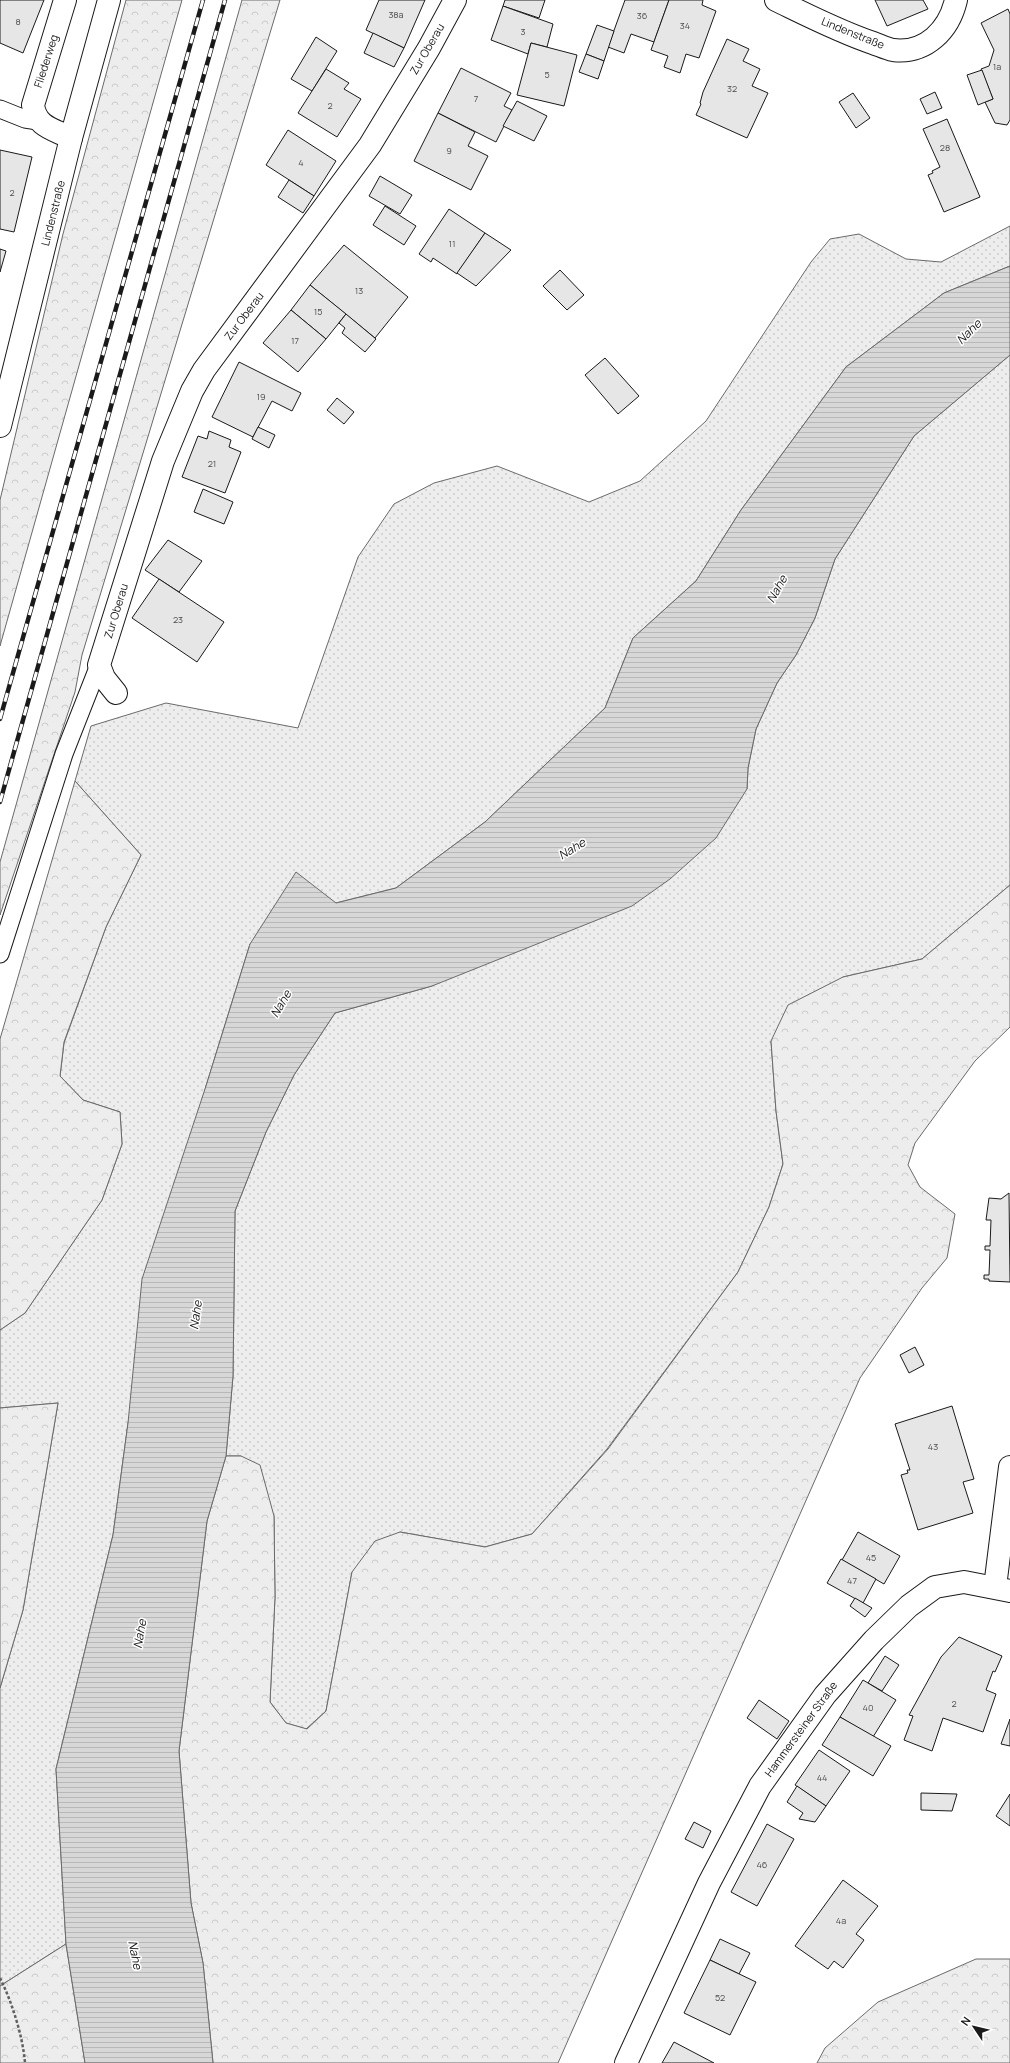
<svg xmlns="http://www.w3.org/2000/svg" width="1010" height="2063" font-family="Manrope,sans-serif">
<defs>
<pattern id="grass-dots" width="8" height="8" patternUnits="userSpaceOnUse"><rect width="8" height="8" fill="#ededed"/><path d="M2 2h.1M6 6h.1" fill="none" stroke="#cbcbcb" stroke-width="1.8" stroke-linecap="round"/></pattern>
<pattern id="forest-crowns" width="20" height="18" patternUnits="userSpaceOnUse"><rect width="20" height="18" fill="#ededed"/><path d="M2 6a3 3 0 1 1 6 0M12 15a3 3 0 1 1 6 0" fill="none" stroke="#cbcbcb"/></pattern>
<pattern id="water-rules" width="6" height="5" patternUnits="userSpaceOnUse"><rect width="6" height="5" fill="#d7d7d7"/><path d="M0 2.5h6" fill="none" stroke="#b8b8b8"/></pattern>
</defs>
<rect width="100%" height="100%" fill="#fff"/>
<g fill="url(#grass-dots)" stroke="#6a6a6a">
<path d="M1010,226V266L944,293L846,367L741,510L696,581L633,638L605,708L485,822L396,888L336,903L250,944L206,1086L128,1423L113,1535L56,1769L66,1944L0,1986V1688L23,1610L58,1403L0,1408V1330L25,1313L102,1200L122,1144L120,1112L83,1100L60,1076L64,1043L106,927L141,855L75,781L91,726L166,703L298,728L358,557L394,504L434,483L497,466L589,502L640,481L706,421L811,262L830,239L859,234L906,259L941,262Z"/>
<path d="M1010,355V885L922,959L843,977L771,1041L776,1111L783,1164L769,1207L738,1272L607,1449L532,1534L485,1547L400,1532L352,1572L326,1711L306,1729L286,1723L270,1702L275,1597L274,1516L241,1456H226L233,1376L235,1211L266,1132L294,1075L335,1013L432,986L747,789L748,768L756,729L777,683L796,655L815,618L835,559L914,436Z"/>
</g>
<g fill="url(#forest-crowns)" stroke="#6a6a6a">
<path d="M126,0H182L0,646V500L63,234Z"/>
<path d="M242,0H280L82,655L75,692L0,915V862Z"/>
<path d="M75,781L141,855L106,927L64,1042L60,1076L83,1100L120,1112L122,1144L102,1200L25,1313L0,1330V1039Z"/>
<path d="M1010,885V1027L975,1061L915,1143L908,1165L920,1187L955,1214L947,1258L922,1288L860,1378L558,2063H213L203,1963L191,1903L179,1751L207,1521L226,1456H241L260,1465L274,1516L275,1597L270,1702L286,1723L307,1729L326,1711L352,1572L375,1541L400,1532L485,1547L532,1534L608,1449L738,1272L769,1207L783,1164L776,1111L771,1041L788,1005L843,977L922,959Z"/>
<path d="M58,1403L23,1610L0,1688V1408Z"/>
<path d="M66,1944L85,2063H0V1986Z"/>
<path d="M976,1959H1010V2063H817L825,2048L878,2002Z"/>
</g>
<path fill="url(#water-rules)" stroke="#6a6a6a" d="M1010,266V355L914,436L835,559L815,618L796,655L777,683L756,729L748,768L747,789L716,838L670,879L632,906L432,986L335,1013L294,1075L266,1132L235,1211L233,1376L226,1456L207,1521L179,1751L191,1903L203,1963L213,2063H85L66,1944L56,1769L113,1535L128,1423L142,1279L206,1086L250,944L296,872L336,903L396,888L485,822L605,708L633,638L696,581L741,510L846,367L944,293Z"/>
<g fill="#e6e6e6" stroke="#1a1a1a">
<path d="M0,0H44L23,53L0,43Z"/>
<path d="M379,0H425L404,48L366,30Z"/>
<path d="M505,0H545L539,18L503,6Z"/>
<path d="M625,0H669L654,42L631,34L624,53L608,47Z"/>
<path d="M669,0H703L702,5L716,11L699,58L686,54L680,73L664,67L668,56L651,50Z"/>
<path d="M875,0H923L928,9L887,26Z"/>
<path d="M503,6L553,24L547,47L531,43L528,54L491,40Z"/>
<path d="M1008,9L1010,14V120L1007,125L995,123L985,102L993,99L981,69L989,66L994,50L981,23Z"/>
<path d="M597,25L614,31L604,61L586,54Z"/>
<path d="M373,33L404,48L394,67L364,53Z"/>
<path d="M316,37L337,51L312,91L291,79Z"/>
<path d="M727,39L749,49L743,61L760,69L752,86L768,93L747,138L696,115L701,104L700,103L703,92Z"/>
<path d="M531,43L577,55L564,106L517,95Z"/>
<path d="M586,54L604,61L598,79L579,72Z"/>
<path d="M461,68L511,93L504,106L512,110L496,142L438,113Z"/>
<path d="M326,69L349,83L344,89L361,99L337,137L298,113Z"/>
<path d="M982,70L993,99L978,105L967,75Z"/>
<path d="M935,92L942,108L927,114L920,99Z"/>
<path d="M853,93L870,118L856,128L839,102Z"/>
<path d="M517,101L547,116L534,141L503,126Z"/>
<path d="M438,113L475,132L468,146L488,156L471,190L414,161Z"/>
<path d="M947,119L980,197L944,212L928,175L933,173L932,171L940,167L923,129Z"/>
<path d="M288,130L336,161L314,196L266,165Z"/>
<path d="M0,150L32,157L14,232L0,229Z"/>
<path d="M380,176L412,195L400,214L369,196Z"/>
<path d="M289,180L314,196L303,213L278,197Z"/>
<path d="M385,206L416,226L404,245L373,225Z"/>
<path d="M449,209L485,233L457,274L433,258L431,262L419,254Z"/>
<path d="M485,233L511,250L476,286L457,273Z"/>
<path d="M344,245L408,297L375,338L310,285Z"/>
<path d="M0,249L6,251L0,272Z"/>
<path d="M560,270L584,295L567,310L543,286Z"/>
<path d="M310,285L346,314L326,339L291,310Z"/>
<path d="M291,310L326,339L298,372L263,343Z"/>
<path d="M346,314L376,339L365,352L342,333L345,328L339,323Z"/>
<path d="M605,358L639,396L618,414L585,375Z"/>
<path d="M239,362L301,393L292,411L272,401L253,437L212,417Z"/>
<path d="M337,398L354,412L344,424L327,410Z"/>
<path d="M258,427L275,435L269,448L252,439Z"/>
<path d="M209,431L231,440L229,447L241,452L225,493L182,477L198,436L207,439Z"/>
<path d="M203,489L233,502L224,524L194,512Z"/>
<path d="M168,540L202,561L179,592L145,570Z"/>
<path d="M159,579L224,622L197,662L132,618Z"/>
<path d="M1009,1193L1010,1282L989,1281V1279H984V1275H989L990,1250H985V1246H990L991,1220H986L989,1198L1001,1199Z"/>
<path d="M915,1347L924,1365L909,1373L900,1355Z"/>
<path d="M952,1406L974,1479L963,1482L973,1513L918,1530L901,1475L908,1473L907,1470H910L895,1424Z"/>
<path d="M858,1532L900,1556L884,1584L842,1560Z"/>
<path d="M841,1559L876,1579L863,1603L827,1583Z"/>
<path d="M855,1598L872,1608L865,1617L850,1606Z"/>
<path d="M959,1637L1002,1656L995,1672L993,1671L986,1690L996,1694L983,1732L943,1718L932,1751L904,1740L913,1716L909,1715L941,1657Z"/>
<path d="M885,1656L899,1665L882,1691L868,1683Z"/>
<path d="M863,1680L896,1700L873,1737L840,1717Z"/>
<path d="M759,1700L789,1721L777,1739L747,1718Z"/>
<path d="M840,1717L891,1746L873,1776L822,1745Z"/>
<path d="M1010,1719V1746L1001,1744Z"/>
<path d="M819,1750L850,1771L826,1806L795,1785Z"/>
<path d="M797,1786L826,1806L815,1822L799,1819L803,1813L787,1802Z"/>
<path d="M921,1793L957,1794L952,1811L921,1810Z"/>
<path d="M1010,1794V1826L996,1816Z"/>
<path d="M694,1822L711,1831L703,1848L685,1839Z"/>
<path d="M767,1824L794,1839L757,1906L731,1892Z"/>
<path d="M843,1880L878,1906L856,1934L864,1940L843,1968L834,1961L828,1969L795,1946Z"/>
<path d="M720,1939L750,1953L739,1974L710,1960Z"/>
<path d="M710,1960L756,1982L730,2035L684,2013Z"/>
<path d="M674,2042L714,2063H662Z"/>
</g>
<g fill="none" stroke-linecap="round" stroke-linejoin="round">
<g stroke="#1a1a1a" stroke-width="19">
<g id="lane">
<path d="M0,109L25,119L38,121"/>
<path d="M0,954L64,754L99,665"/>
</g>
</g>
<g stroke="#1a1a1a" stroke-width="24">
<g id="street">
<path d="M65,0L33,105C36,127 53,129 71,138"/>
<path d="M776,0C807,15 840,32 873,43C879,45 887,49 893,50C926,54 949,30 956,0"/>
<path d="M0,426L71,138L109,0"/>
<path d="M116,693L104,678L99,665L163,461L192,391L204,370L370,145L429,48L455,0"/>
<path d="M995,1587L1010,1467"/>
<path d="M626,2063L709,1883L760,1786L825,1695L874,1640L909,1606L935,1587L964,1582L1010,1591"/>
</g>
</g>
<path stroke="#5f5f5f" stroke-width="2.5" stroke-dasharray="3 2" stroke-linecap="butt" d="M0,1978C12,2002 23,2037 25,2063"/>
<use href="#lane" stroke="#fff" stroke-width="17"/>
<use href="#street" stroke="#fff" stroke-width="22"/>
<g stroke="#1a1a1a" stroke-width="4.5">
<g id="rail">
<path d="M0,719L203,0"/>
<path d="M0,802L225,0"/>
</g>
</g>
<use href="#rail" stroke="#fff" stroke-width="3" stroke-dasharray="9" stroke-linecap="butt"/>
</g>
<g text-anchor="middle" stroke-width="3" stroke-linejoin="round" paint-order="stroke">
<g font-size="9" fill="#4d4d4d">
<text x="396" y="18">38a</text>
<text x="642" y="19">36</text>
<text x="18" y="25">8</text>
<text x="685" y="29">34</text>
<text x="523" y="35">3</text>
<text x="997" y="70">1a</text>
<text x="547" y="78">5</text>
<text x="732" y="92">32</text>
<text x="476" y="102">7</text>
<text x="330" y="109">2</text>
<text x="945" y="151">28</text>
<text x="449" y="154">9</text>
<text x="301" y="166">4</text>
<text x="12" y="196">2</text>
<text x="452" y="247">11</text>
<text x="359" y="294">13</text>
<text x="318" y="315">15</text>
<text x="295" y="344">17</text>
<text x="261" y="400">19</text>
<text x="212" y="467">21</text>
<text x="178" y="623">23</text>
<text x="933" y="1450">43</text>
<text x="871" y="1561">45</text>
<text x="852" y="1584">47</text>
<text x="954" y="1707">2</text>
<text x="868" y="1711">40</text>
<text x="822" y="1781">44</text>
<text x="762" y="1868">46</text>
<text x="841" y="1924">4a</text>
<text x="720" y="2001">52</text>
</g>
<g font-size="11" fill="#1a1a1a" stroke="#fff">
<text transform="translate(853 33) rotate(22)" y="4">Lindenstraße</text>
<text transform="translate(427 49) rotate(-60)" y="4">Zur Oberau</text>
<text transform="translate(46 61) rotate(-72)" y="4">Fliederweg</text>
<text transform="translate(53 213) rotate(-76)" y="4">Lindenstraße</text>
<text transform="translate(244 316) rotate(-53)" y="4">Zur Oberau</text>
<text transform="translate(116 611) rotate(-73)" y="4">Zur Oberau</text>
<text transform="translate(801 1729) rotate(-54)" y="4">Hammersteiner Straße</text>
</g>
<g font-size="12" font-style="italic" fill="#1a1a1a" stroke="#fff">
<text transform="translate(969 332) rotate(-45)" y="4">Nahe</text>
<text transform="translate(777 589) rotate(-61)" y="4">Nahe</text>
<text transform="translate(572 849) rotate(-32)" y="4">Nahe</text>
<text transform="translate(281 1004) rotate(-60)" y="4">Nahe</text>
<text transform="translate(196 1315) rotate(-82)" y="4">Nahe</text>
<text transform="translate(140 1634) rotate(-80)" y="4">Nahe</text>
<text transform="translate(135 1955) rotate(79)" y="4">Nahe</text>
</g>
</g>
<g transform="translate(974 2027) rotate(305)" stroke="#ffffff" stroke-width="3" paint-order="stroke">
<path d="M0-3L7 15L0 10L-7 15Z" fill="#1a1a1a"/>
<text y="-6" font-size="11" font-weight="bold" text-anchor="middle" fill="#1a1a1a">N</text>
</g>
</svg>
